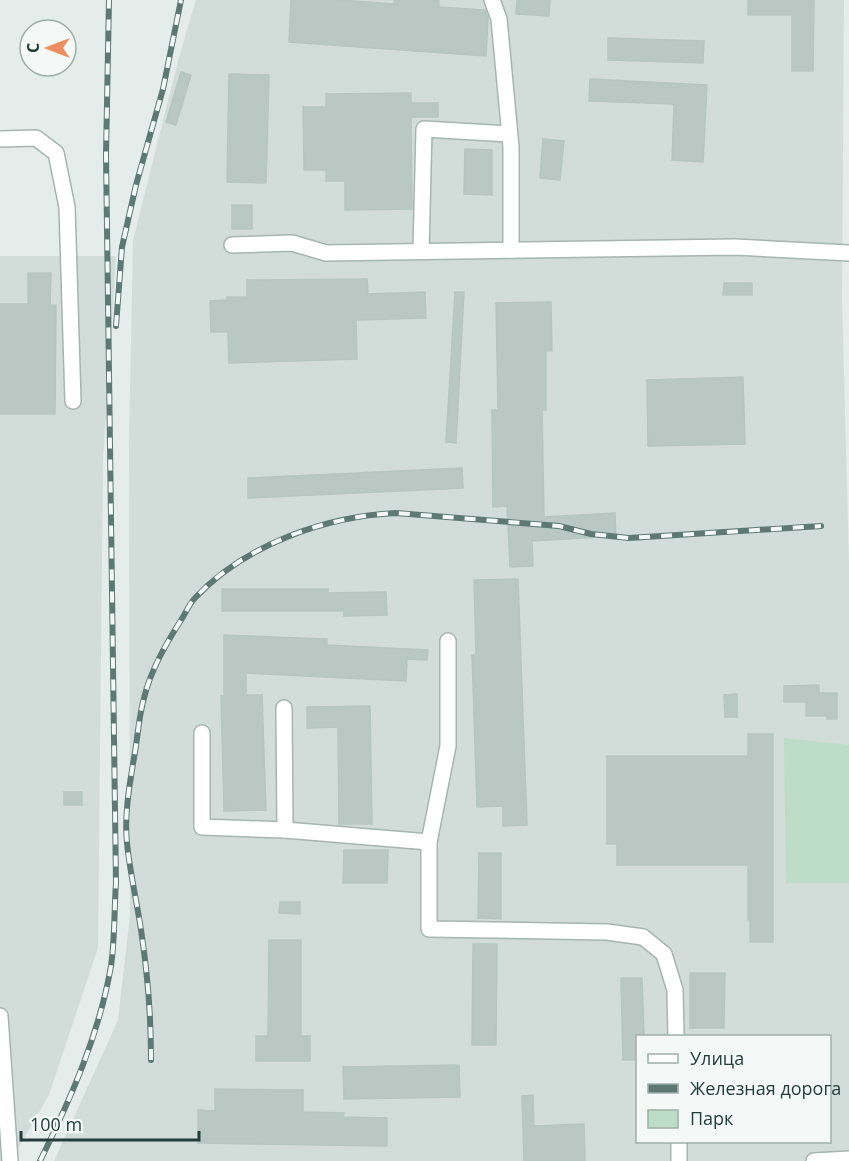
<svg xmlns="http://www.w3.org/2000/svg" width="849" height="1161" font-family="'Open Sans',sans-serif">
<rect width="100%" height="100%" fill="#e4ede9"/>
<g fill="#d2ddd9" fill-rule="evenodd">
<path d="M196,0H844L842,300L849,562V1161H54L118,1020L130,915L129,439L133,240L179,57ZM638,1036H830V1142H638Z"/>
<path d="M0,256H116L103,460L98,948L49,1095L11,1161H0Z"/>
</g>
<path fill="#bdddc8" d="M784,738L849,745V883H786Z"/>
<g fill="#b9c8c3" stroke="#b6c6c1" stroke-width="1.5">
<path d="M291,0H340L394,4V0H439V7L485,10L488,18L486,56L289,42Z"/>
<path d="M517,0H550L549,16L516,14Z"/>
<path d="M748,0H814L813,71H792V15H748Z"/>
<path d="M608,38L704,41L703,63L608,60Z"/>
<path d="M181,72L191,75L176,125L166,122Z"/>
<path d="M229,74L269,75L266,183L227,182Z"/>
<path d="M590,79L707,85L703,162L672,160L674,104L589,101Z"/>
<path d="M411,93V103H438V117H411L412,209L345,210V181H326V170H304L303,107H326V94Z"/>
<path d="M543,139L564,141L560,180L540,178Z"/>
<path d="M465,149L492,150V195L464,194Z"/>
<rect x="232" y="205" width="20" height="24"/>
<path d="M28,273H51L50,305H56L55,414H0V304H28Z"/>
<path d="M367,279L368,294L425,292L426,318L356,320L357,359L229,363L228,332H211L210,301L227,300V297H247V280Z"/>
<path d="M724,283H752V295H723Z"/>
<path d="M455,292H464L456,443L446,442Z"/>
<path d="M551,302L552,351H546V410H542L544,517L615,513L616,536L532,541L533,566L510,567L507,506L493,507L492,410H498L496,303Z"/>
<path d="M743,377L745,444L648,446L647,380Z"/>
<path d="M462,468L463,488L248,498V478Z"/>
<path d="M518,579L527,825L503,826V806L477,807L472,655H476L474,580Z"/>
<path d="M222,589H328V593L386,592L387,615L344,616V611H222Z"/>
<path d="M224,635L327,639V645L428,650L427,660L407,659L406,681L246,673V695H262L266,810L224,811L221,696H224Z"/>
<path d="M819,685V693H837V719H827V716H806V702H784V686Z"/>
<path d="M737,694V717H725L724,695Z"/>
<path d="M370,706L372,824H339L338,727L307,728V707Z"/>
<path d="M748,734H773V942H750V920H748V865H617V844H607V756H748Z"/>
<rect x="64" y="792" width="18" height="13"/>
<path d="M344,850H388L387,883H343Z"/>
<path d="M479,853H501V919L478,918Z"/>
<path d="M280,902H300V914L279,913Z"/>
<path d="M269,940H301V1036H310V1061H256V1036H268Z"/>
<path d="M473,944H497L496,1045H472Z"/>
<path d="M690,973H725L724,1028H690Z"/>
<path d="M621,978H642L644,1036H638V1060H623Z"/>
<path d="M459,1065L460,1097L344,1099L343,1067Z"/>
<path d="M215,1089L303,1090V1112L344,1113L343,1117L387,1118V1146L198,1143V1110L215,1111Z"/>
<path d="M533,1095L534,1126L584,1124L585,1161H524L522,1096Z"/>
</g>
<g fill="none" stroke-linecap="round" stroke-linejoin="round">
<g stroke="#a6b5b1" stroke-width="18">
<g id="minor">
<path d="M492,0L499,19L511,147V250"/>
<path d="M0,139L36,138L56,153L67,207L73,401"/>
<path d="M232,245L292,243L326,253L735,247L849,253"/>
<path d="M421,251L424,129L509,134"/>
<path d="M448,641V746L429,842V929L607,932L643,937L664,954L675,990L676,1036"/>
<path d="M284,708L285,830L429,842"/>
<path d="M202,733V827L285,830"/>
<path d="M0,1016L10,1161"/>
<path d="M679,1142V1161"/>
<path d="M814,1161L849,1159"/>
</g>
</g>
<use href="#minor" stroke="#fff" stroke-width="15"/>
<g stroke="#5e7974" stroke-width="6">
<g id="rail">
<path d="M116,326L122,247L136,185L163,89L181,0"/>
<path d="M151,1060C151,1018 148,978 142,937C138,906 130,874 127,843C124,813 130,782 135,752C138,734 139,716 144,698C151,669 167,642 183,617C187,610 190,603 195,598C244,545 326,516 396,513L559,526L591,534L629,538L821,526"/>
<path d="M40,1161C71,1098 99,1035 111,966C115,939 114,910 116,883L106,155L109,0"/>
</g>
</g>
<use href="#rail" stroke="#f4f9f7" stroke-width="4" stroke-dasharray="11" stroke-linecap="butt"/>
</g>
<rect x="636" y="1035" width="195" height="108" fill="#f4f9f7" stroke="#a0aeab" stroke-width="1.5"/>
<rect x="648" y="1054" width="30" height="9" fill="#ffffff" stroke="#a0aeab" stroke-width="1.5"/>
<text x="690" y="1065" font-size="18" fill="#233e39">Улица</text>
<rect x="648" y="1084" width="30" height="9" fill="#5e7974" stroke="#a0aeab" stroke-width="1.5"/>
<text x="690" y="1095" font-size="18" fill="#233e39">Железная дорога</text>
<rect x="648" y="1110" width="30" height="18" fill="#bdddc8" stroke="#a0aeab" stroke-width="1.5"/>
<text x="690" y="1125" font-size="18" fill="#233e39">Парк</text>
<g transform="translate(48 48) rotate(270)"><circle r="28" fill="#f4f9f7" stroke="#a0aeab" stroke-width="1.5"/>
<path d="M0-4.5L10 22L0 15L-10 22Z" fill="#ee8e60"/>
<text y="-9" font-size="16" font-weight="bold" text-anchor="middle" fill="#233e39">С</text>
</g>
<path d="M21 1131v9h178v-9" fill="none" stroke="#233e39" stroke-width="3"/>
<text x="30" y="1131" font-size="18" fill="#233e39" stroke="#f4f9f7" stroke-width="4.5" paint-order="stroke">100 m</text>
</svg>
